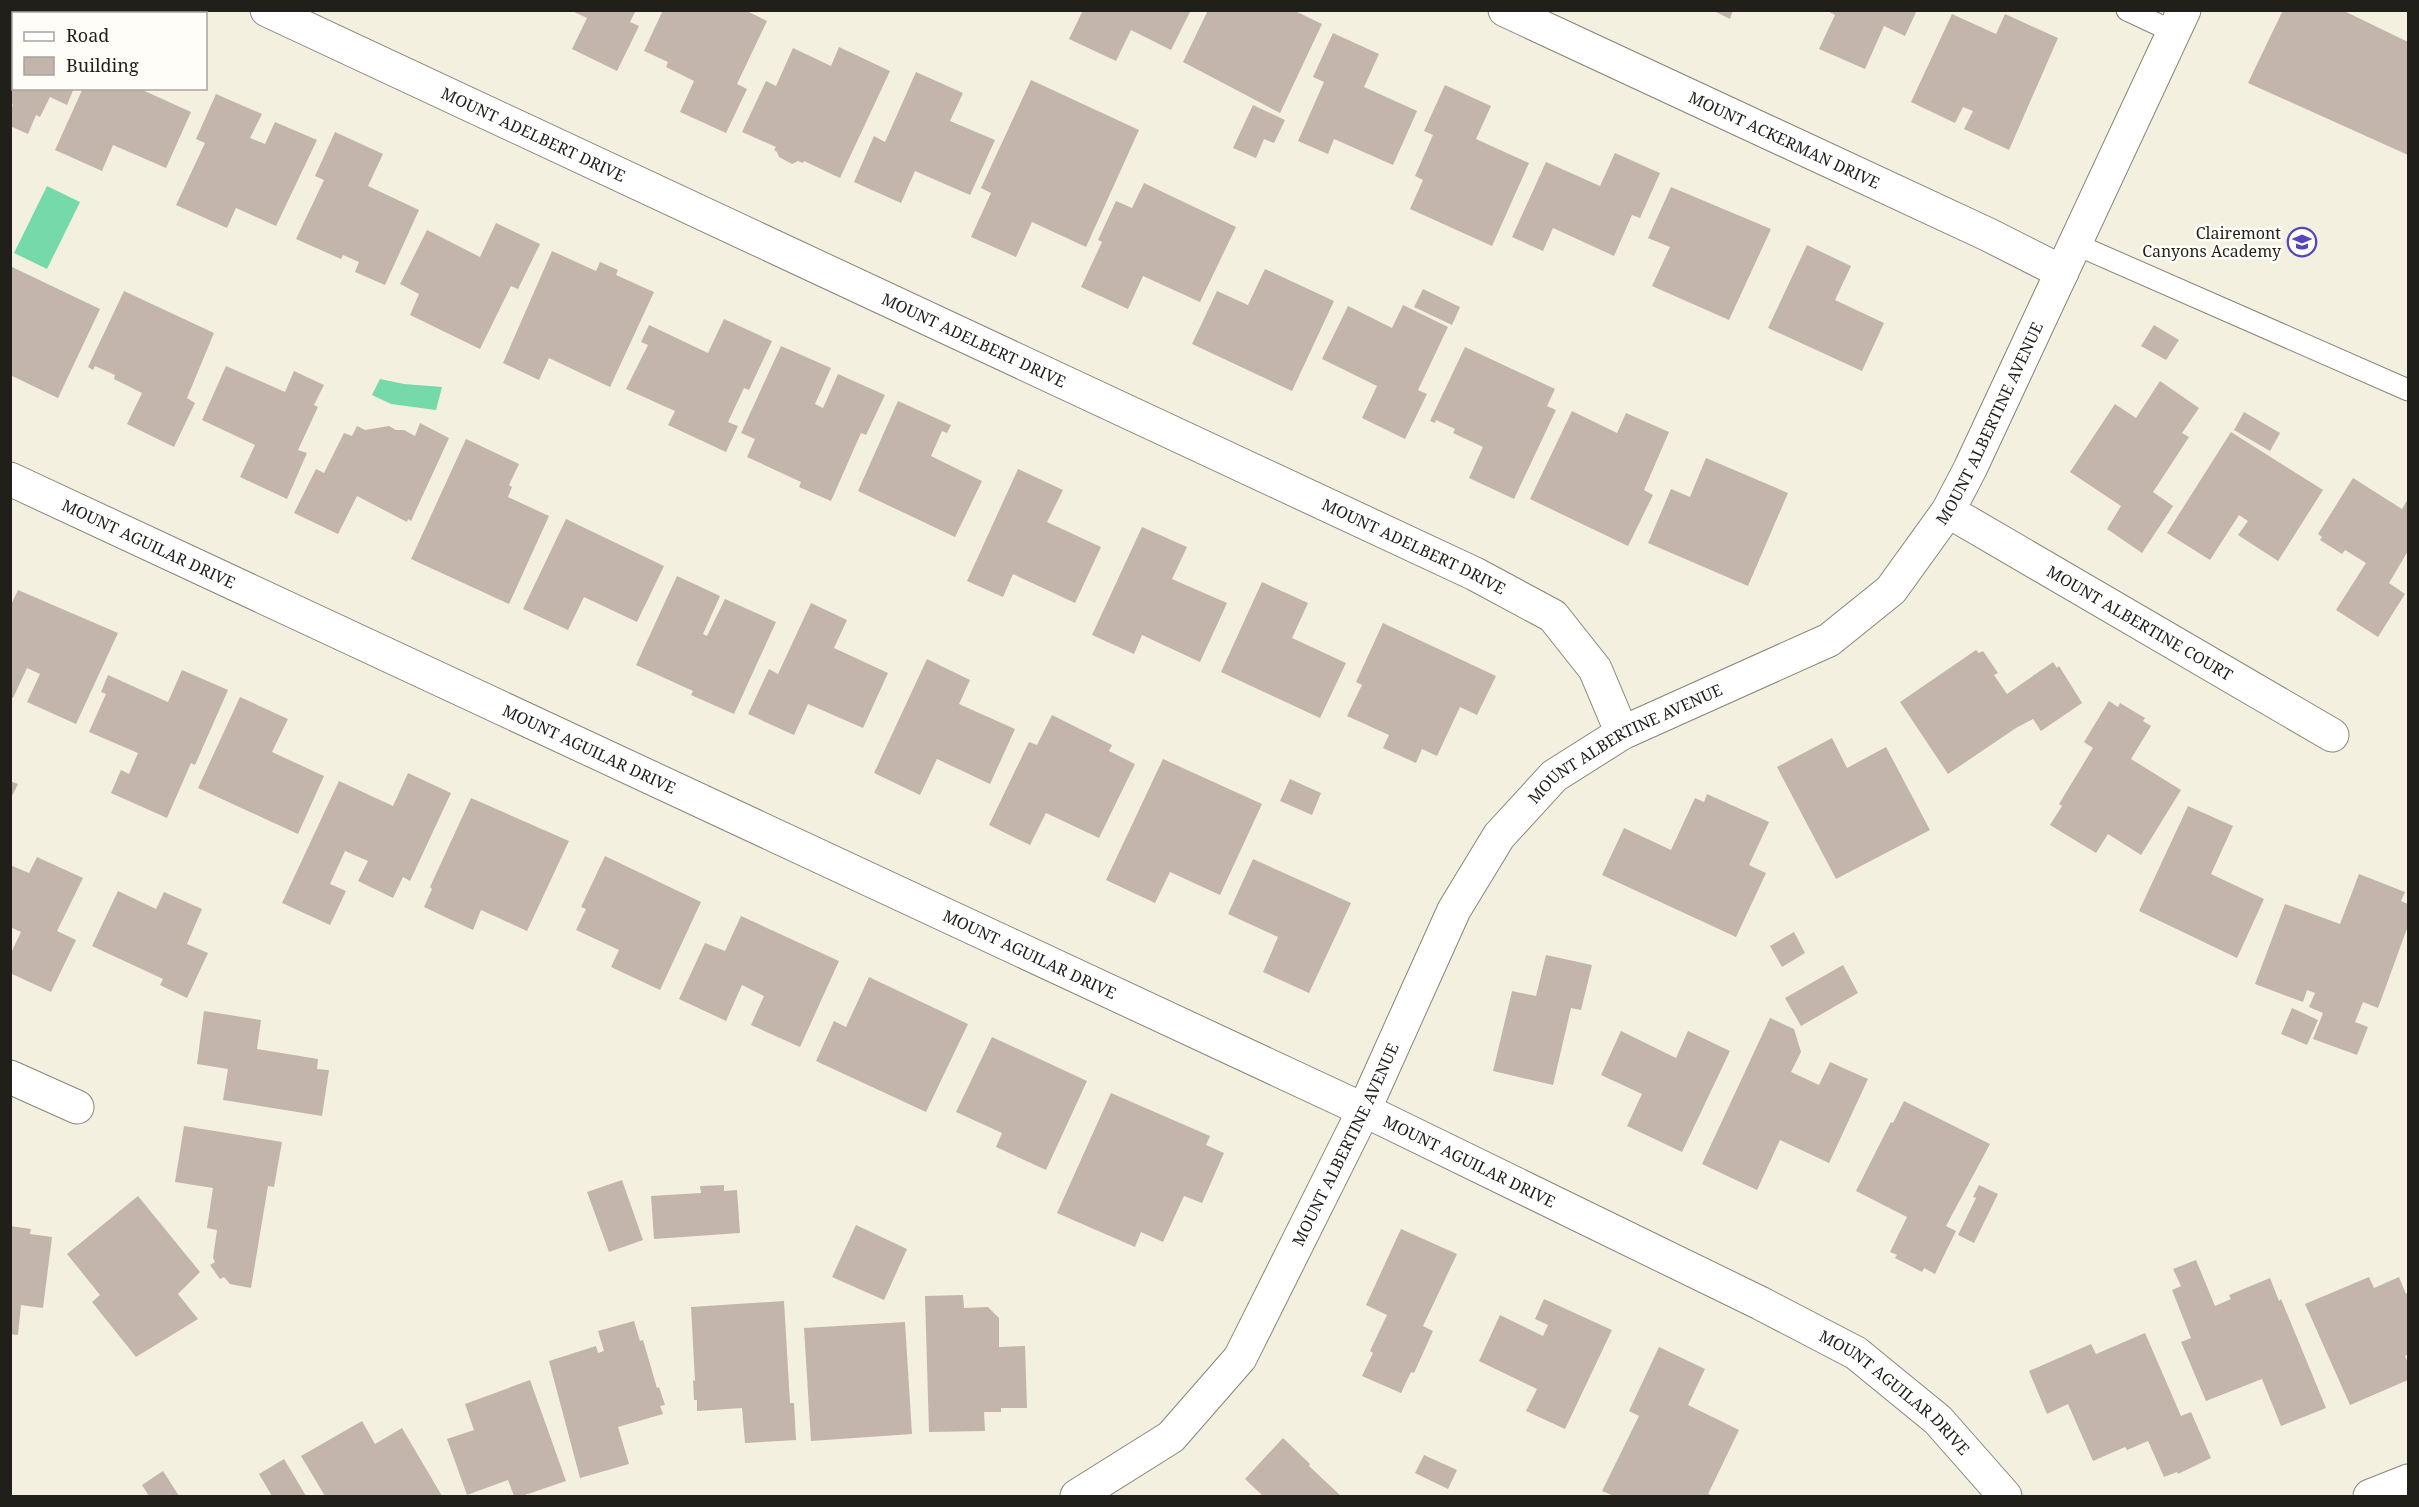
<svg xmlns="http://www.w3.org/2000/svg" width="2419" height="1507" font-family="'Noto Serif',serif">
<rect width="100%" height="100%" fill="#f4f0e0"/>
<g fill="#75d9a9">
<path d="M47,186L80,202L47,269L14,253Z"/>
<path d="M380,379L404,384L442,387L436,410L391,404L372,395Z"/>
</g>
<g fill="#c3b5ab">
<path d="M570,10H636L630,22L639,26L617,71L572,49L587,18Z"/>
<path d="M663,10H745L767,21L737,84L747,89L726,133L680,112L694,81L666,67L668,62L644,51Z"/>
<path d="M1083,10H1191L1171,50L1131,30L1116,61L1069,39Z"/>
<path d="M1208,10H1293L1322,24L1280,113L1183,62Z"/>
<path d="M1712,10H1733L1730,19Z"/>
<path d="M1826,10H1917L1905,36L1884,26L1865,69L1819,49L1835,15Z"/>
<path d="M2283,10H2342L2408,42V155L2248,83Z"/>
<path d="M1952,14L1996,34L2005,14L2058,38L2009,150L1964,129L1973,111L1963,107L1955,123L1911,102Z"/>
<path d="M1333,33L1379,54L1364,87L1417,111L1393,165L1334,139L1328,154L1298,141L1324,82L1313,77Z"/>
<path d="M10,39L14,40V88H74L67,105L50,97L40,117L36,115L28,134L10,126V111L13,105L10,103Z"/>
<path d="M839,47L890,71L840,178L804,161L803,163L798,161L792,164L779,157L777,152L774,150L776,147L742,132L766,81L776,86L793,48L831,66Z"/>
<path d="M916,72L963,93L950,121L995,140L970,195L915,171L901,203L854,182L874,136L885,142Z"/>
<path d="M1031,80L1139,130L1086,247L1032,222L1016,257L971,237L991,193L981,188Z"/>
<path d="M1445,85L1491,106L1476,139L1529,163L1492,246L1410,209L1423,180L1415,176L1433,135L1424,131Z"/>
<path d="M83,88H138L191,112L166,168L113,145L102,171L55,150Z"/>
<path d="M216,94L262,114L250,138L265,144L275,122L317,140L276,226L236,208L227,228L176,205L205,143L196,139Z"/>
<path d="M1253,105L1285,120L1274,143L1264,139L1256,158L1233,148Z"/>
<path d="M335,132L383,154L368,186L419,210L385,285L355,272L359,262L343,255L341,259L296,239L324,180L315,176Z"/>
<path d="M1615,153L1660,173L1640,218L1632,215L1614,256L1553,228L1543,251L1512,237L1546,162L1600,186Z"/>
<path d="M1144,183L1236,227L1200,302L1143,276L1128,309L1081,287L1102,242L1098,240L1116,201L1132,208Z"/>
<path d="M1671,187L1771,229L1729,320L1652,286L1670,247L1648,238Z"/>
<path d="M496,223L540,244L518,289L511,286L480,349L410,315L419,294L400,284L427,230L480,257Z"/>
<path d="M1807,245L1851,266L1835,300L1884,323L1862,371L1768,328Z"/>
<path d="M552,251L596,271L600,262L618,270L616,275L654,292L610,387L549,358L539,380L503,363Z"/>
<path d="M10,266L100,309L58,398L10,375Z"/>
<path d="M1265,269L1334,301L1292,391L1192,344L1217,291L1248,305Z"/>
<path d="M1423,289L1460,307L1452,325L1414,307Z"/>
<path d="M124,291L214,333L187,398L195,403L174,447L127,424L142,393L114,379L115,375L95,366L93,370L88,367Z"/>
<path d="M1403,305L1448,327L1418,390L1427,394L1405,439L1362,418L1377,386L1322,359L1348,306L1392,328Z"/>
<path d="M724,319L772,341L749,390L744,388L728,422L738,426L726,452L668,425L675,411L626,389L648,345L641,342L649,325L708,353Z"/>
<path d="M2154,325L2179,340L2166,360L2141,346Z"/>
<path d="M781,346L831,368L815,404L823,408L838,374L885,395L866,435L861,433L831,501L799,487L801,482L747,457L755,439L741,433Z"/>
<path d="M1465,347L1555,389L1547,406L1556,410L1514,499L1469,478L1483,447L1453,433L1455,429L1436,420L1435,423L1430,421Z"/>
<path d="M226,366L285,392L294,371L324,385L314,405L318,407L298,450L307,453L287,499L240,477L255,445L202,420Z"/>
<path d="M2160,381L2199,408L2182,433L2189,437L2153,492L2173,506L2142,553L2107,529L2121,506L2070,472L2115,404L2136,418Z"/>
<path d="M898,401L951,425L947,433L942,431L931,456L982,481L955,537L858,491Z"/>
<path d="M1572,411L1617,433L1626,413L1669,432L1644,490L1653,495L1628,546L1530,499Z"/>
<path d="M2244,412L2280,433L2270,451L2234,430Z"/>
<path d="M420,423L449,438L411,521L408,519L407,522L357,496L338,534L294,513L316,469L324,473L344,433L352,436L357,426L365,430L389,426L396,430H404L415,436Z"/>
<path d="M2231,432L2323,490L2278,561L2238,535L2248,521L2239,515L2210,560L2167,533Z"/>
<path d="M466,439L519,464L509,485L512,487L508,497L549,516L509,604L411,559Z"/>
<path d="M1706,458L1788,493L1748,586L1648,543L1671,489L1690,497Z"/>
<path d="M1018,469L1063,490L1047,522L1101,547L1075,603L1013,574L1003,597L967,581Z"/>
<path d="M2353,478L2402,509L2408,499V551L2389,583L2405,594L2378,637L2336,610L2366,563L2345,550L2342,554L2320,540L2322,537L2318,534Z"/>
<path d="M566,519L664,566L637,622L584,597L568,630L523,609Z"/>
<path d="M1142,527L1187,547L1172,579L1227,603L1200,662L1142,635L1134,654L1092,635Z"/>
<path d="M677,576L720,596L703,634L707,636L725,599L776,622L734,714L691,695L693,691L636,665Z"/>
<path d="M1262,582L1308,603L1292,638L1346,663L1320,718L1221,672Z"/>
<path d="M18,590L118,633L76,724L27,702L40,674L27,668L13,698L10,697V607Z"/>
<path d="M811,603L847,620L834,648L888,673L863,728L808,704L794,735L748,714L769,669L778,674Z"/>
<path d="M1383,623L1496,676L1477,715L1460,707L1437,756L1422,749L1416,763L1383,748L1389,735L1347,716L1362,685L1356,682Z"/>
<path d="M1976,650L1979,653L1983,651L1998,673L1994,675L2007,694L2053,662L2057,668L2059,666L2082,703L2041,731L2033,719L2016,728L1948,774L1900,702Z"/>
<path d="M927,659L970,680L959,704L1015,729L990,784L937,759L920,795L874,773Z"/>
<path d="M182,670L228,690L195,765L191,763L167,818L111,793L121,770L129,774L138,753L89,732L106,694L101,692L108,675L168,702Z"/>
<path d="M240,697L288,719L272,752L324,776L298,834L198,788Z"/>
<path d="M2109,701L2118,707L2120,703L2145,718L2143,721L2151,726L2131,759L2181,790L2141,855L2108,834L2096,853L2050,825L2062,806L2059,804L2093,748L2084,742Z"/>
<path d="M1052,715L1112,745L1109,751L1135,764L1099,838L1046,813L1030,845L989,825L1029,742L1037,745Z"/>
<path d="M1832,738L1847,768L1886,747L1930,830L1836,879L1777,767Z"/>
<path d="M1163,759L1262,804L1220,895L1170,872L1155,903L1106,880Z"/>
<path d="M408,773L451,793L410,881L403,877L393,898L358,881L368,861L345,851L330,884L346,891L330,925L282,903L339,781L393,806Z"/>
<path d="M1290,779L1321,793L1312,815L1280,801Z"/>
<path d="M10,781L18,784L10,800Z"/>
<path d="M1707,794L1769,822L1749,865L1766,873L1736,937L1602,875L1624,828L1671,850L1695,798L1704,802Z"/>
<path d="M471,798L569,841L527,931L481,910L473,930L424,907L432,889L430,887Z"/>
<path d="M2188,806L2233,826L2211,874L2264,899L2237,958L2139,911Z"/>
<path d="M605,856L701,902L660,990L611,967L619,950L576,930L586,909L581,907Z"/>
<path d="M37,857L83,878L57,931L76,940L51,992L10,973V955L21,932L10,927V865L29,873Z"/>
<path d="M1253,859L1351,903L1309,993L1263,972L1278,937L1228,914Z"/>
<path d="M2359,874L2405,892L2401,901L2408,904V926L2378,1008L2363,1002L2355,1022L2368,1027L2357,1055L2313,1039L2323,1013L2309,1007L2315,993L2307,990L2303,1002L2255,984L2285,904L2340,924Z"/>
<path d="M118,891L156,909L164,892L202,909L187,944L208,953L187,998L160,985L163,979L92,946Z"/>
<path d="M741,916L839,961L800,1047L751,1025L764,996L742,985L726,1021L679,999L705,943L725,951Z"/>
<path d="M1794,932L1805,953L1782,967L1770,946Z"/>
<path d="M1546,955L1592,965L1581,1010L1571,1008L1553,1085L1493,1071L1512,991L1536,996Z"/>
<path d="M1843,965L1858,993L1801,1026L1785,998Z"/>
<path d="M869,977L968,1024L926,1112L816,1061L834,1021L846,1027Z"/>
<path d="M2292,1008L2318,1020L2307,1045L2281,1034Z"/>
<path d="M204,1011L261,1020L257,1049L318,1059L317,1069L329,1070L322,1116L223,1100L228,1069L197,1064Z"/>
<path d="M1770,1018L1794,1029L1801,1052L1791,1072L1819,1085L1830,1062L1868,1079L1829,1163L1780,1140L1757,1190L1702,1164Z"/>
<path d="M1621,1031L1676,1058L1688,1031L1730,1051L1682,1152L1627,1126L1642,1094L1601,1075Z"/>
<path d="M992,1037L1087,1081L1046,1170L996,1147L1002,1133L956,1112Z"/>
<path d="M1111,1093L1210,1136L1206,1145L1224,1153L1202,1203L1184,1196L1163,1242L1141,1232L1135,1247L1057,1213Z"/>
<path d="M1904,1101L1990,1144L1946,1226L1956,1231L1935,1274L1924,1268L1922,1272L1895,1258L1897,1255L1890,1252L1907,1217L1856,1191L1891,1122L1893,1123Z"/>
<path d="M184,1126L282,1142L274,1187L268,1186L251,1288L230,1284L224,1277L220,1279L210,1265L215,1262L213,1258L217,1230L207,1228L213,1188L175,1182Z"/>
<path d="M622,1180L643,1240L609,1252L587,1192Z"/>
<path d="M724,1185V1191L737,1190L740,1233L654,1239L651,1196L701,1193L700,1186Z"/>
<path d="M1979,1185L1998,1194L1974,1243L1958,1235L1976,1198L1973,1197Z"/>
<path d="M138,1196L200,1272L178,1294L198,1319L136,1357L92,1302L100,1295L67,1254Z"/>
<path d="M856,1225L907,1249L884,1300L832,1277Z"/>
<path d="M10,1226L31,1229L30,1234L52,1237L43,1308L21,1305L18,1335L10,1334Z"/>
<path d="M1401,1229L1457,1254L1423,1326L1433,1331L1414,1373L1411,1372L1401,1393L1362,1376L1373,1353L1370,1351L1387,1315L1366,1305Z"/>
<path d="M2196,1260L2215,1306L2231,1299L2229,1295L2270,1278L2279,1301L2281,1299L2326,1408L2281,1426L2262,1379L2206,1401L2181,1342L2191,1338L2172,1290L2181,1286L2173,1269Z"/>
<path d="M2369,1277L2374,1288L2399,1277L2406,1294L2408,1292V1354L2405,1356L2408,1363V1380L2350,1405L2305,1304Z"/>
<path d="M963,1295L964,1308L988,1307L999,1318V1347L1025,1346L1027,1408H1001V1412H984L985,1431L929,1432L925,1296Z"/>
<path d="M1544,1299L1612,1330L1565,1429L1526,1411L1537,1389L1479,1361L1500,1315L1543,1336L1548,1325L1535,1319Z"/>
<path d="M784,1301L790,1403H794L796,1440L745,1443L742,1408L697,1411V1400H694L693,1380L695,1381L691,1307Z"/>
<path d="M634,1321L640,1341L643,1340L657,1388L659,1387L665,1405L660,1406L663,1414L618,1427L629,1464L580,1478L549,1361L596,1346L598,1353L604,1351L598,1331Z"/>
<path d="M905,1322L912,1434L811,1441L804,1328Z"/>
<path d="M2145,1333L2181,1416L2191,1412L2211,1458L2178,1474L2177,1472L2164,1477L2148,1441L2127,1450L2125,1447L2093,1461L2068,1404L2047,1414L2029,1371L2091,1344L2096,1354Z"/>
<path d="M1659,1347L1705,1369L1688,1405L1739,1430L1708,1494L1715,1496H1614L1602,1491L1639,1416L1629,1411Z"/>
<path d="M530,1380L566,1481L522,1496H514L508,1480L467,1495L447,1439L474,1430L465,1404Z"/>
<path d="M362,1421L375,1444L402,1428L442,1496H325L301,1456Z"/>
<path d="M1283,1438L1310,1464L1309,1466L1341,1496H1263L1245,1479Z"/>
<path d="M1424,1455L1457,1470L1448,1489L1415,1473Z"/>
<path d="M284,1459L306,1496H272L259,1474Z"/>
<path d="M163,1471L179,1496H149L142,1485Z"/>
</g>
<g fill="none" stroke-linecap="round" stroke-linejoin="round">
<g stroke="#8a8577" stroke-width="23">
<g id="service">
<path d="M2127,10L2174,32"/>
<path d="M2075,244L2408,390"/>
</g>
</g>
<g stroke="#8a8577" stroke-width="35">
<g id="minor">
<path id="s1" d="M267,10L1475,574L1553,616L1595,669L1622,733"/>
<path id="s2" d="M1505,10L1989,235L2062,272"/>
<path id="s3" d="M1948,511L2332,735"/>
<path d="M10,1077L77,1107"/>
<path id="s4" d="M1077,1496L1171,1437L1240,1358L1364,1110L1454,910L1499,836L1554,776L1622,733L1829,640L1891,590L1948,511L1970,469L2184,10"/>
</g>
</g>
<g stroke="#8a8577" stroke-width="35">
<g id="tertiary">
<path id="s5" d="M10,479L1364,1110L1760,1303L1856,1353L1938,1420L2005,1496"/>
<path d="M2370,1496L2408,1481"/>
</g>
</g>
<use href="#service" stroke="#fff" stroke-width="21"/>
<use href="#minor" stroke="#fff" stroke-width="33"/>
<use href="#tertiary" stroke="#fff" stroke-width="33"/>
</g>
<defs>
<g id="school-ring" transform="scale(1.5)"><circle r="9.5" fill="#fffdf7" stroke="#5246be" stroke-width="1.5"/><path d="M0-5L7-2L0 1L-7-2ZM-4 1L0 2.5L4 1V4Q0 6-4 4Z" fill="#5246be"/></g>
</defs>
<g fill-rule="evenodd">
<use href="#school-ring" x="2302" y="242"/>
</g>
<g text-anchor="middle" stroke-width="5" stroke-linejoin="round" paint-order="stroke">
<g font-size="16" fill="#201f19" stroke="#fffdf7">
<text dy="6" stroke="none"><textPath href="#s1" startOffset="294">MOUNT ADELBERT DRIVE</textPath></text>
<text dy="6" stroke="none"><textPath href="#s2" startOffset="308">MOUNT ACKERMAN DRIVE</textPath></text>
<text dy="6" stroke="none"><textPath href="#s1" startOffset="780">MOUNT ADELBERT DRIVE</textPath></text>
<text dy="6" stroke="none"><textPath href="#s4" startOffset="1462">MOUNT ALBERTINE AVENUE</textPath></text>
<text dy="6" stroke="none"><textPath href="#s5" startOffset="153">MOUNT AGUILAR DRIVE</textPath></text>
<text dy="6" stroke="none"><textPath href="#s1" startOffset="1266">MOUNT ADELBERT DRIVE</textPath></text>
<text dy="6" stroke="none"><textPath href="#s3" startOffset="222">MOUNT ALBERTINE COURT</textPath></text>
<text dy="6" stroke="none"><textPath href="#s4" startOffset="958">MOUNT ALBERTINE AVENUE</textPath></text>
<text dy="6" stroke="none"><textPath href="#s5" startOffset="639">MOUNT AGUILAR DRIVE</textPath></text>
<text dy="6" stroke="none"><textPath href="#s5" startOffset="1125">MOUNT AGUILAR DRIVE</textPath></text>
<text dy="6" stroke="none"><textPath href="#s4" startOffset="454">MOUNT ALBERTINE AVENUE</textPath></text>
<text dy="6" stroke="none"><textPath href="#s5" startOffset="1611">MOUNT AGUILAR DRIVE</textPath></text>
<text dy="6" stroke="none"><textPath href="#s5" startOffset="2097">MOUNT AGUILAR DRIVE</textPath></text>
</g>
<g font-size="16" fill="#201f19" stroke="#fffdf7" text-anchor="end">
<text x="2281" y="239">Clairemont<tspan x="2281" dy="18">Canyons Academy</tspan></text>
</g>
</g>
<rect width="2419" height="1507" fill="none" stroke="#201f19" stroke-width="24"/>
<rect x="12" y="12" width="195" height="78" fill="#fffdf7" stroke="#a6a49e" stroke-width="1.5"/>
<rect x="24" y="32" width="30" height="9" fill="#ffffff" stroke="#a6a49e" stroke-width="1.5"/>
<text x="66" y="42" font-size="18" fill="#201f19">Road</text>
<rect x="24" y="57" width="30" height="18" fill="#c3b5ab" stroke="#a6a49e" stroke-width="1.5"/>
<text x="66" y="72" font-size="18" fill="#201f19">Building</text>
</svg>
